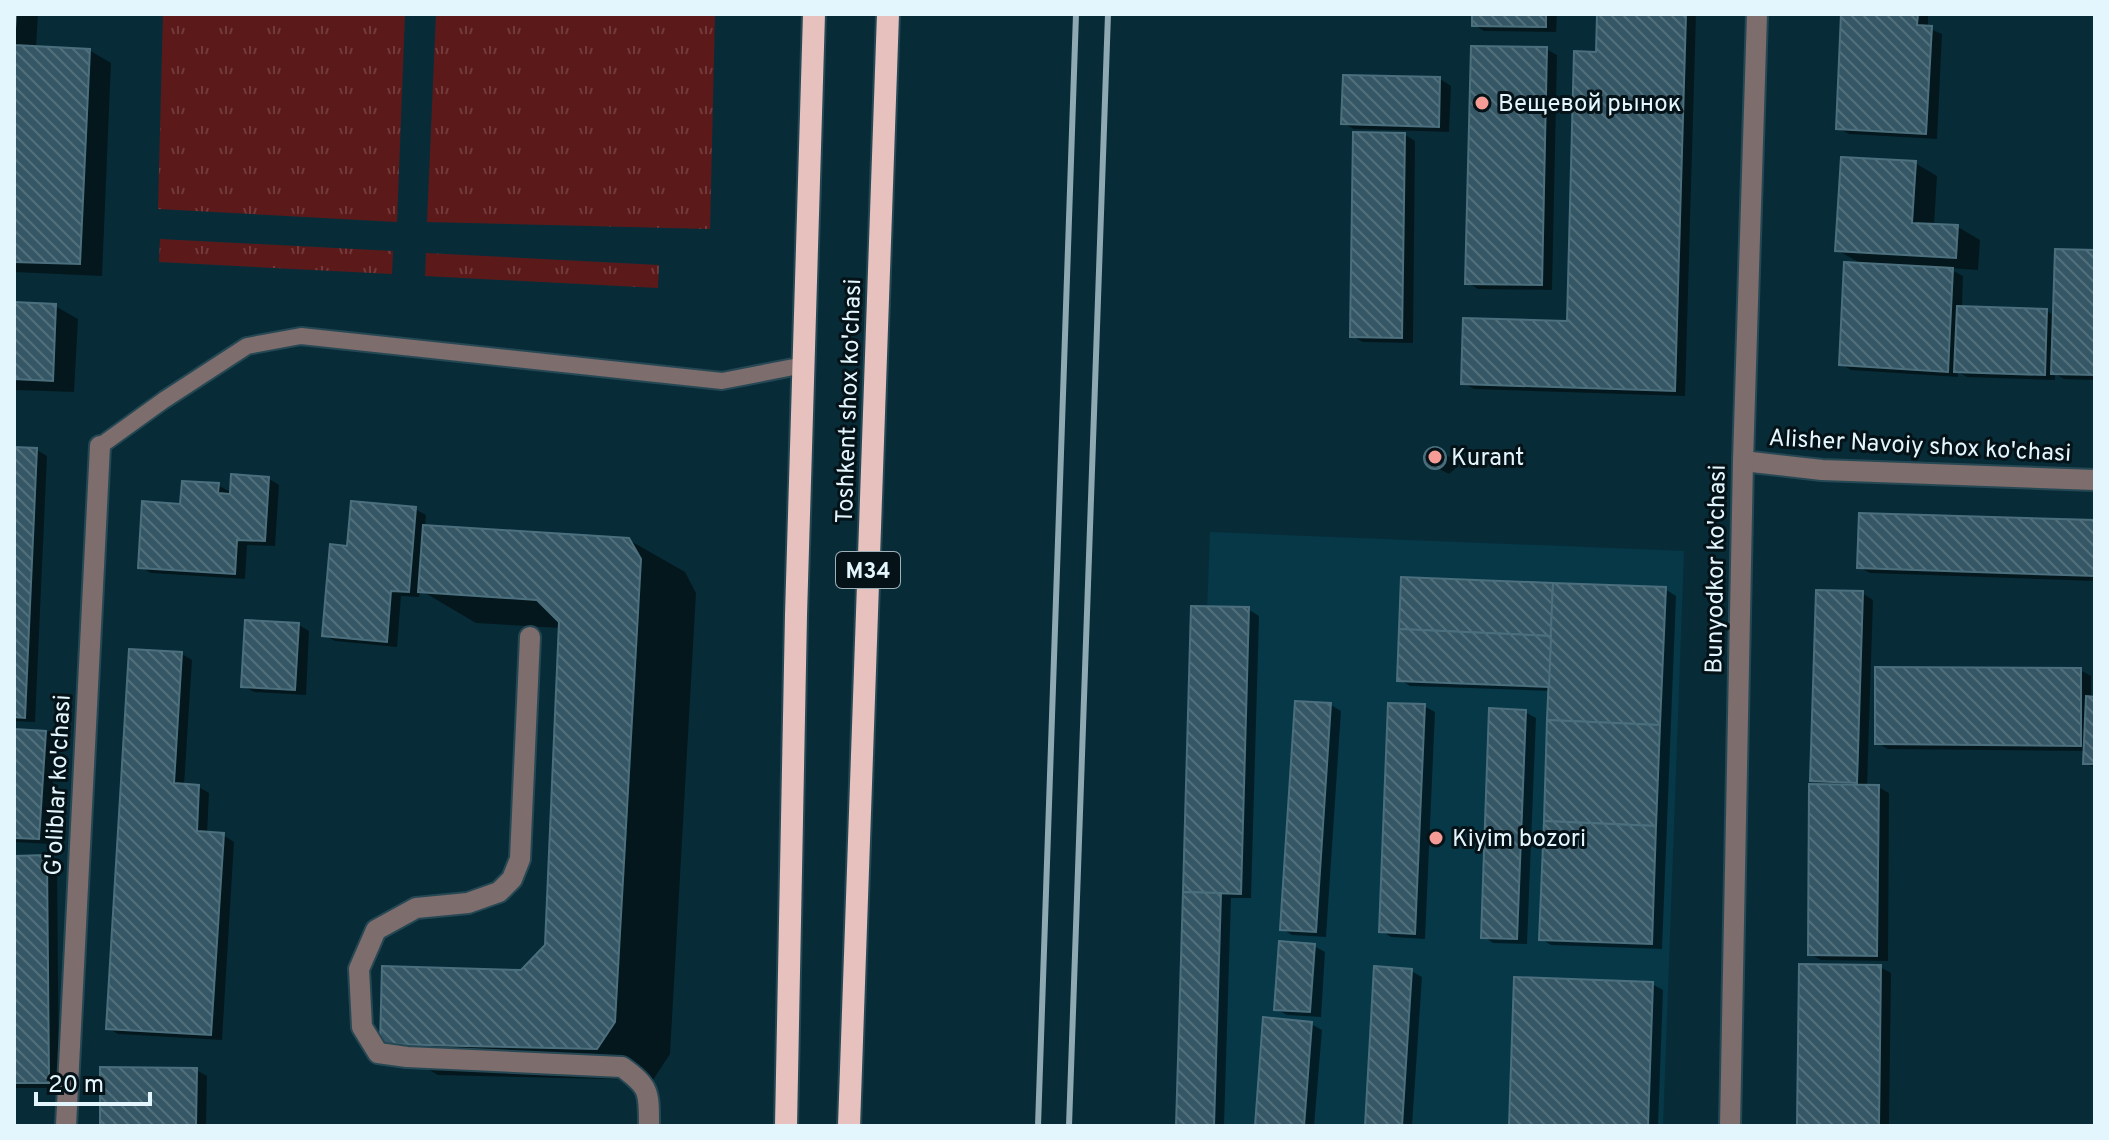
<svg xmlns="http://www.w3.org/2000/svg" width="2109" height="1140" font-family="Overpass,sans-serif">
<defs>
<pattern id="grass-tufts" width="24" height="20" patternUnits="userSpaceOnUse" patternTransform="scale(2)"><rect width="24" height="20" fill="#5c191a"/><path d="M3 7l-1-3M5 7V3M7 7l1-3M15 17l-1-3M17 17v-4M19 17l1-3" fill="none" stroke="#733b3c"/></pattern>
<pattern id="building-back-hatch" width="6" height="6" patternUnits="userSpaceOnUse" patternTransform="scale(2)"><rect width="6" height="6" fill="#355765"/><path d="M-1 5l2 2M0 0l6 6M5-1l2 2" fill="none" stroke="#52707c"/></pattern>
</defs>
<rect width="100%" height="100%" fill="#072c38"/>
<path fill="#073848" d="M1210,532L1684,551L1663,1126H1188Z"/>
<g fill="url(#grass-tufts)">
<path d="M163,14H405L397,222L158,209Z"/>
<path d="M436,14H715L710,229L427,222Z"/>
<path d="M160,239L393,251L392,274L159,262Z"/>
<path d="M426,253L659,265L658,288L425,276Z"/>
</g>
<g fill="#0007">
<path d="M14,14H38L36,48L89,50L111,63L102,276L14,272Z"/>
<path d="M1474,14H1557L1556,32L1484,31L1474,25Z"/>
<path d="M1599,14H1696L1685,396L1474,389L1463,383L1569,323L1598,54Z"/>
<path d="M1843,14H1928V28L1942,34L1937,139L1849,134L1838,128Z"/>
<path d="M1546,49L1557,55L1552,290L1478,289L1467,282Z"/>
<path d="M1440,79L1451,86L1449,132L1354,129L1343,123Z"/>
<path d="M1405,135L1415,141L1413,343L1363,342L1352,336Z"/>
<path d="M1915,163L1937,176L1934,226L1958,227L1980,240L1978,270L1948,268L1963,276L1962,308L2047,311L2055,316L2095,252V380L2064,379L2055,374V380L1967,377L1958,372V377L1851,370L1841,364L1865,266L1837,250Z"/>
<path d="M14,304L55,306L78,319L74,392L14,390Z"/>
<path d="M14,449L37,450L47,456L35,722L14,721Z"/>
<path d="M1433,450L1441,452L1453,459L1456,463L1455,469L1449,474L1429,464L1427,459L1428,454Z"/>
<path d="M269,479L279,485L275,546L247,545L245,579L151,573L140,567L182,506L218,485L232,493Z"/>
<path d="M415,509L426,515L425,527L629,540L685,572L696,593L670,1054L653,1080L438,1075L382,1043L522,972L547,946L561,628L476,623L420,590L419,597L401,596L397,647L335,641L324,635L349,548Z"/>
<path d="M2095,522V581L1870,573L1859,567Z"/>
<path d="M1665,589L1676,596L1662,949L1551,945L1541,939L1551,691L1410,686L1399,679Z"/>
<path d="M1862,593L1873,600L1867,787H1878L1889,793L1888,961L1821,960L1810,954L1823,787L1812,780Z"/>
<path d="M1248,609L1259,616L1251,898H1231L1224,1126H1178Z"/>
<path d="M299,625L309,631L306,695L254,692L243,686Z"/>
<path d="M182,654L192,660L184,786L199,787L209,793L207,834L223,835L234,842L222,1040L118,1034L108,1028Z"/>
<path d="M2080,670L2091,676V699H2095V768L2085,763L2086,751L1888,749L1877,743Z"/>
<path d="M1331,705L1341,711L1326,937L1292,935L1282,929Z"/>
<path d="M1424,706L1435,712L1425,939L1391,937L1381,931Z"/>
<path d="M1525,712L1536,718L1527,944L1493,943L1483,936Z"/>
<path d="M14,731L45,733L56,739L49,844L14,842Z"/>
<path d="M46,857L57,863L59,1088H14V858Z"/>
<path d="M1314,946L1325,952L1321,1017L1287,1015L1276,1009Z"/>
<path d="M1880,967L1891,973L1889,1126H1799Z"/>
<path d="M1411,971L1422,977L1412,1126H1367Z"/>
<path d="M1652,984L1663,990L1658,1126H1511Z"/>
<path d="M1311,1024L1322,1030L1314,1126H1257Z"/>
<path d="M196,1070L207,1076L206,1126H102Z"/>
</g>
<g fill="url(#building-back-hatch)" stroke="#4c6f7d" stroke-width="2">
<path d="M14,14H16L14,45L90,49L80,264L14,262Z"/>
<path d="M1472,14H1546V27L1472,26Z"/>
<path d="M1597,14H1686L1675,391L1461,384L1463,318L1567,321L1574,51L1596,52Z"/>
<path d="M1841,14H1918L1917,25L1932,26L1926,134L1836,129Z"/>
<path d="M1471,46L1547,47L1542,285L1465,284Z"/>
<path d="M1343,75L1440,77L1439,127L1341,124Z"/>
<path d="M1353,132L1405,133L1402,338L1350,337Z"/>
<path d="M1841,157L1916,161L1912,223L1958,225L1956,258L1835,251Z"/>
<path d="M2055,249L2095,250V375L2051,374Z"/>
<path d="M1844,262L1953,268L1948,372L1839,365Z"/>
<path d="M14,302L56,304L53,381L14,379Z"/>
<path d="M1957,306L2047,309L2045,375L1954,372Z"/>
<path d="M14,447L37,448L25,718L14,717Z"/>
<circle cx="1435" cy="458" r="11"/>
<path d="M231,474L269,477L265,541L237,540L235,574L138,568L142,501L180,504L182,481L219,483L218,493L230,494Z"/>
<path d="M351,501L416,507L409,592L391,591L387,642L322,636L330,544L347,546Z"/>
<path d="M1859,513L2095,520V576L1857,568Z"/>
<path d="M423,525L629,538L641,559L615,1022L597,1049L380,1044L382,966L521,970L545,945L559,622L537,600L418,592Z"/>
<path d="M1401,577L1553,583L1551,636L1399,629Z"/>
<path d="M1553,583L1666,587L1660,725L1547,720Z"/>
<path d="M1816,590L1863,591L1857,783L1810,781Z"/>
<path d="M1191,606L1249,607L1241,894L1183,892Z"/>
<path d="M245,620L299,623L295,690L241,687Z"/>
<path d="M1399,629L1551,636L1549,687L1397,681Z"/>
<path d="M129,649L182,652L174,783L199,785L197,831L224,833L211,1035L106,1029Z"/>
<path d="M1875,667L2081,668V746L1875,744Z"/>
<path d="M2086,696L2095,697V764H2083Z"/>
<path d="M1295,701L1331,703L1316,932L1280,930Z"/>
<path d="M1388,703L1425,704L1415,934L1379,932Z"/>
<path d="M1489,708L1526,710L1517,939L1481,938Z"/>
<path d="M1547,720L1660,725L1656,826L1544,821Z"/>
<path d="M14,729L46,731L39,839L14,838Z"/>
<path d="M1809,784L1879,785L1877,956L1808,955Z"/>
<path d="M1544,821L1656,826L1652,944L1539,940Z"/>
<path d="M47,855L49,1083H14V856Z"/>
<path d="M1183,892L1221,893L1214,1126H1176Z"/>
<path d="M1279,941L1315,944L1310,1012L1274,1010Z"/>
<path d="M1799,964L1881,965L1879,1126H1797Z"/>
<path d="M1374,966L1412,969L1402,1126H1365Z"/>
<path d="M1514,977L1653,982L1648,1126H1509Z"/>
<path d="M1263,1017L1312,1022L1304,1126H1255Z"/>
<path d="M100,1067L197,1068L196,1126H100Z"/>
</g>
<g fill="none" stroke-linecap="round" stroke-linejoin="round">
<g stroke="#264854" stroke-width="20">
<path id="service" d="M100,446L164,400L247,346L301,336L722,381L804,365"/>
</g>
<g stroke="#264854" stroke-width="24">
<g id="minor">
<path d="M1743,461L1822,470L2095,480"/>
<path d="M530,637L520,859L512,879L499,892L468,903L416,908L376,930L359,969L362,1027L378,1053L407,1057L622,1067C650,1087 649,1092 649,1126"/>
<path d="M66,1126L100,446"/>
<path d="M1730,1126L1743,461L1757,14"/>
</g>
</g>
<g stroke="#264854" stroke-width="26">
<g id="trunk">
<path d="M786,1126L796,615L814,14"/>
<path d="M849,1126L888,14"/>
</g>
</g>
<use href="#service" stroke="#7d6d6c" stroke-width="16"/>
<use href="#minor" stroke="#7d6d6c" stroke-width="20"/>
<use href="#trunk" stroke="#e6c1be" stroke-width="22"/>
<g stroke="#8fa9b3" stroke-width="6">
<path d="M1038,1126L1076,14"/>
<path d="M1069,1126L1108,14"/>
</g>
</g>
<g fill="#f59c96" stroke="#051217" stroke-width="3">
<circle cx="1482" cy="103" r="8"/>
<circle cx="1435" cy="457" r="8"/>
<circle cx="1436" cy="838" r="8"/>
</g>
<g text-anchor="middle" stroke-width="6" stroke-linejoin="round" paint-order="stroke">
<rect fill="#051217" stroke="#a0b2b9" stroke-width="2" x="836" y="552" width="64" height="36" rx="6"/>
<g font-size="22" font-weight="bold" fill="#e3f6fe">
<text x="868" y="578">M34</text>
</g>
<g font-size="24" fill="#e3f6fe" stroke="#051217" text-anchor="start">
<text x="1498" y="111">Вещевой рынок</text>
<text x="1451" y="465">Kurant</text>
<text x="1452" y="846">Kiyim bozori</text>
</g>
<g font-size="24" fill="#e3f6fe" stroke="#051217">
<text transform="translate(848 401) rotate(-88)" y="8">Toshkent shox ko'chasi</text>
<text transform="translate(1920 445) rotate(3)" y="8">Alisher Navoiy shox ko'chasi</text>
<text transform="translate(1715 569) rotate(-89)" y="8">Bunyodkor ko'chasi</text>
<text transform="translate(57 785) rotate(-87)" y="8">G'oliblar ko'chasi</text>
</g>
</g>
<rect width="2109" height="1140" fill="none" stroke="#e3f6fe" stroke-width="32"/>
<path d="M36 1092v12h114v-12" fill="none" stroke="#e3f6fe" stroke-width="4"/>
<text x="48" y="1092" font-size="24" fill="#e3f6fe" stroke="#051217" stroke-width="6" paint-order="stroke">20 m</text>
</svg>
